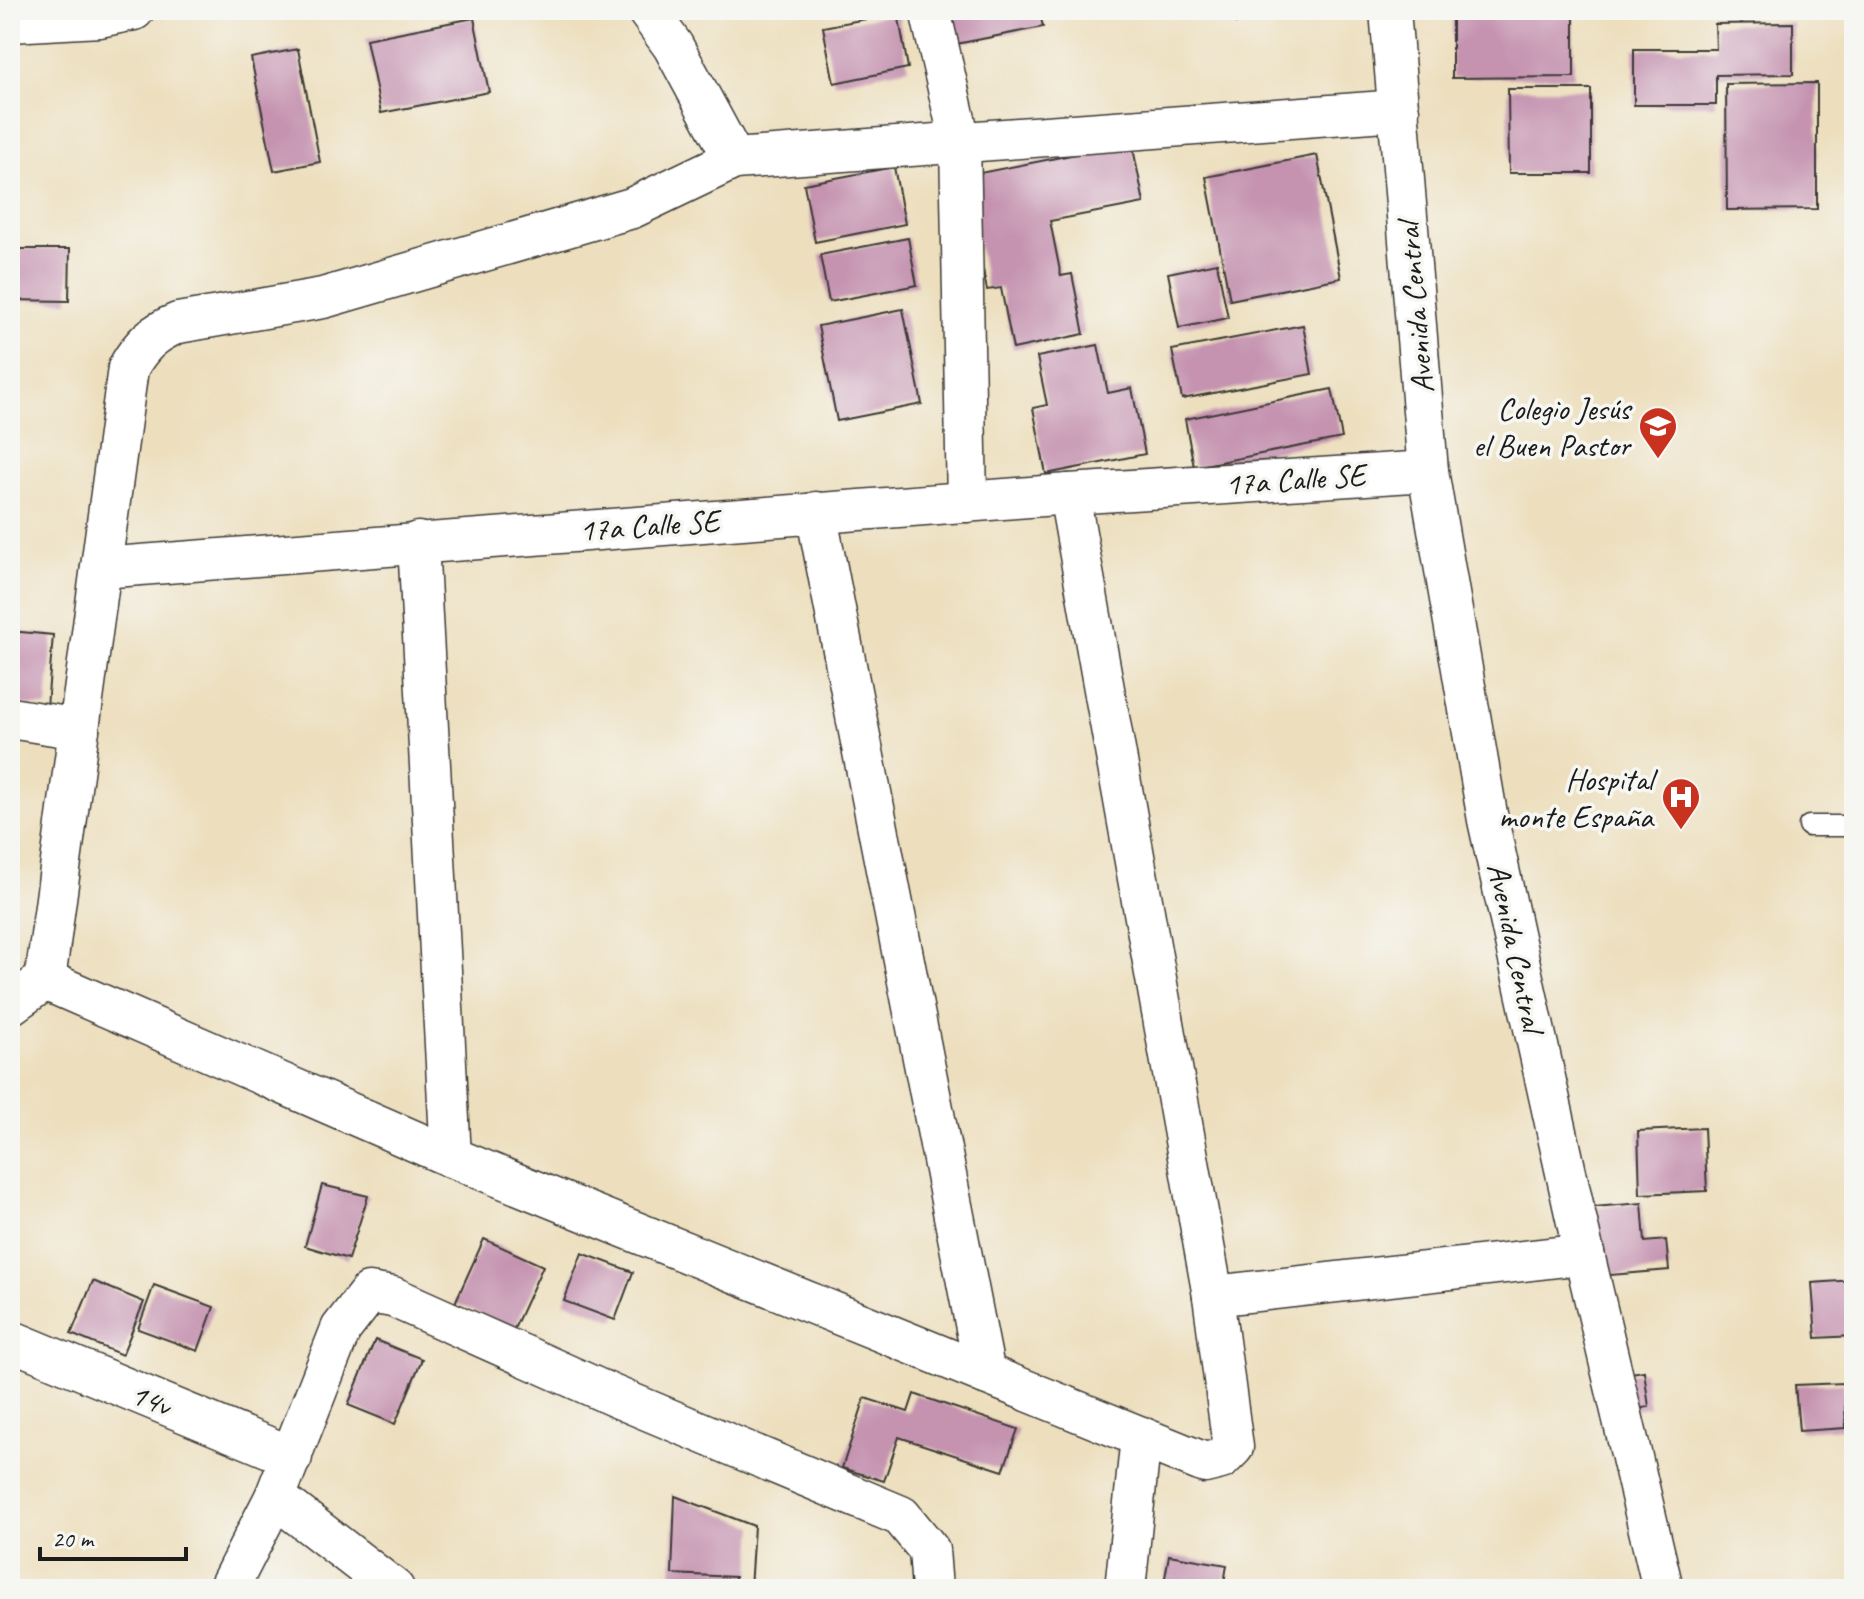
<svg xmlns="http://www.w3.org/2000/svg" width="1864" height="1599" font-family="Caveat,sans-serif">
<rect width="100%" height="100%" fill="#f6f6f2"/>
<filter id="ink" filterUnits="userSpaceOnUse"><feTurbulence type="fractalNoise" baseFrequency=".0125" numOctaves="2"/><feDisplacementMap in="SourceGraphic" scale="16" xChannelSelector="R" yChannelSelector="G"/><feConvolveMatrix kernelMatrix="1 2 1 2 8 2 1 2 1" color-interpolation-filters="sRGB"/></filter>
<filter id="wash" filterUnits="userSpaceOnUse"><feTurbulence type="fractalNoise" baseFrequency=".006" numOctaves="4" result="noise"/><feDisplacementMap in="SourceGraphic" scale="32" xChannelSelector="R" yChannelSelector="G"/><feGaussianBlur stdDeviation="1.8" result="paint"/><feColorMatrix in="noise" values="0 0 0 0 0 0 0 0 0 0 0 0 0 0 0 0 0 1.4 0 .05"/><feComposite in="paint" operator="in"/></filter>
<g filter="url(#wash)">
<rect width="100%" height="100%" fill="#eddfbe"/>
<g id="blocks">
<g fill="#c593b0">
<path d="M939,10H1039L1043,27L946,46Z"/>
<path d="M1234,10H1297V11L1236,23Z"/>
<path d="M1452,10H1574V77L1452,78Z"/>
<path d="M898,13L908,68L834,83L823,27Z"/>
<path d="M474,18L489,92L381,113L366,39Z"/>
<path d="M1793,23V74L1716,75V105H1634V49H1716L1715,24Z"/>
<path d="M298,49L320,162L274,171L251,58Z"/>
<path d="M1817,83V209L1727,210L1726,84Z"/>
<path d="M1508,89H1591V173H1509Z"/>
<path d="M1132,143L1144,203L1050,221L1061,276L1072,274L1084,334L1013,349L1001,288L987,290L965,176Z"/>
<path d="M1317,155L1341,278L1230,300L1206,177Z"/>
<path d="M894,167L905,224L815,242L804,184Z"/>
<path d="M908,238L917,285L829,302L820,255Z"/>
<path d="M10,249H70L69,301L10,300Z"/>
<path d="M1217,263L1228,318L1179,328L1168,273Z"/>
<path d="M903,309L922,404L837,421L818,326Z"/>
<path d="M1303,325L1312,374L1182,399L1172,350Z"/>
<path d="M1098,345L1108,393L1132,388L1145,454L1046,474L1033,408L1047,405L1037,357Z"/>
<path d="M1332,389L1342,438L1194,467L1185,419Z"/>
<path d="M10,631L53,635L47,707L10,704Z"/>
<path d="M1704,1128L1707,1191L1640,1194L1638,1131Z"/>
<path d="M322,1185L368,1196L348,1259L305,1246Z"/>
<path d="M1642,1203L1645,1242L1666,1240L1669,1270L1599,1276L1594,1207Z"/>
<path d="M484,1239L543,1266L514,1329L455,1303Z"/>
<path d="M582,1253L633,1272L615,1320L564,1301Z"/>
<path d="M1854,1280V1336L1816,1338L1812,1283Z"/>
<path d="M93,1281L144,1302L122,1355L71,1334Z"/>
<path d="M154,1285L214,1307L198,1351L138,1329Z"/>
<path d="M375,1340L422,1359L395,1424L348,1405Z"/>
<path d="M1644,1371L1649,1407L1629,1410L1624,1374Z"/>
<path d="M1844,1383L1846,1428L1799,1431L1795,1385Z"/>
<path d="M914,1394L1018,1429L1003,1471L899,1437L884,1481L842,1468L865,1398L908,1412Z"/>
<path d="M675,1496L754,1526L750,1589H735V1577L672,1574Z"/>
<path d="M1169,1555L1227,1565L1223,1589H1163Z"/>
</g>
</g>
</g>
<g filter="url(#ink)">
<use href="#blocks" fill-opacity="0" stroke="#3b3934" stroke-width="2"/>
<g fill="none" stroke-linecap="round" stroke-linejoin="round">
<g stroke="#3b3934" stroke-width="23">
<path id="lane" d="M1809,826H1854"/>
</g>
<g stroke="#3b3934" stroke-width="43">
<g id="street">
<path d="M647,10L673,46L734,159"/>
<path d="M930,10L960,141L967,502"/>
<path d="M1390,10L1428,471L1488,820L1584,1254L1663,1589"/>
<path d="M10,22L100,17L134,10"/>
<path d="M1069,494L1213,1296L1584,1254"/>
<path d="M816,512L985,1374"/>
<path d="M418,542L451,1157"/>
<path d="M101,568L1069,494L1428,471"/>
<path d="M10,718L79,729L128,368C141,345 153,333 178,323L323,298L632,208L734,159L1399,110"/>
<path d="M79,729L45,980L451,1157L1205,1463L1221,1459L1233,1447L1213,1296"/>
<path d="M10,1005L45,980"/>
<path d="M10,1340L292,1457"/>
<path d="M275,1497L394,1589"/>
<path d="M228,1589L275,1497L341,1329L369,1293L393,1297L614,1396L901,1516L929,1550L932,1589"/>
<path d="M1125,1589L1141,1437"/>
</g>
</g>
<use href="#lane" stroke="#fff" stroke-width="20"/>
<use href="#street" stroke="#fff" stroke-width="40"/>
</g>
</g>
<defs>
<g id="university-pin" transform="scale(2)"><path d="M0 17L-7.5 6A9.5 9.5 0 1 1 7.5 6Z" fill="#c8321e" stroke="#f6f6f2"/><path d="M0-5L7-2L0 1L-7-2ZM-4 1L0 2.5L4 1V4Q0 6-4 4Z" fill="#fff"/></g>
<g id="hospital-pin" transform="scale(2)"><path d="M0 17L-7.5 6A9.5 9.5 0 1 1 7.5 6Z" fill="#c8321e" stroke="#f6f6f2"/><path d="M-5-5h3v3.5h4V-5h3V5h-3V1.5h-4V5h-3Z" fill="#fff"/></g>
</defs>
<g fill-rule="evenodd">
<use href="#university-pin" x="1658" y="426"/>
<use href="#hospital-pin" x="1681" y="797"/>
</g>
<g text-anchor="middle" stroke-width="7" stroke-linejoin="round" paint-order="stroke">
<g font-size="32" fill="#1c1c1c" stroke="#f6f6f2">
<text transform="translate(1415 308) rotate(-95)" y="11">Avenida Central</text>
<text transform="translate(1295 479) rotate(-4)" y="11">17a Calle SE</text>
<text transform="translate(649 525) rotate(-4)" y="11">17a Calle SE</text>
<text transform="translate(1516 947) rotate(78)" y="11">Avenida Central</text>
<text transform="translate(151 1399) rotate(22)" y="11">14v</text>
</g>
<g font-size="32" fill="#1c1c1c" stroke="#f6f6f2" text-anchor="end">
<text x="1630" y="419">Colegio Jesús<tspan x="1630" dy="37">el Buen Pastor</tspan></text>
<text x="1653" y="790">Hospital<tspan x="1653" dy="37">monte España</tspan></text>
</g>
</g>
<rect width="1864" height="1599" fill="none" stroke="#f6f6f2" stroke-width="40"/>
<path d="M40 1547v12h146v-12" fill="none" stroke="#1c1c1c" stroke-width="4"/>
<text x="52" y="1547" font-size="24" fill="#1c1c1c" stroke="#f6f6f2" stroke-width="6" paint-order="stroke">20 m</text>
</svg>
